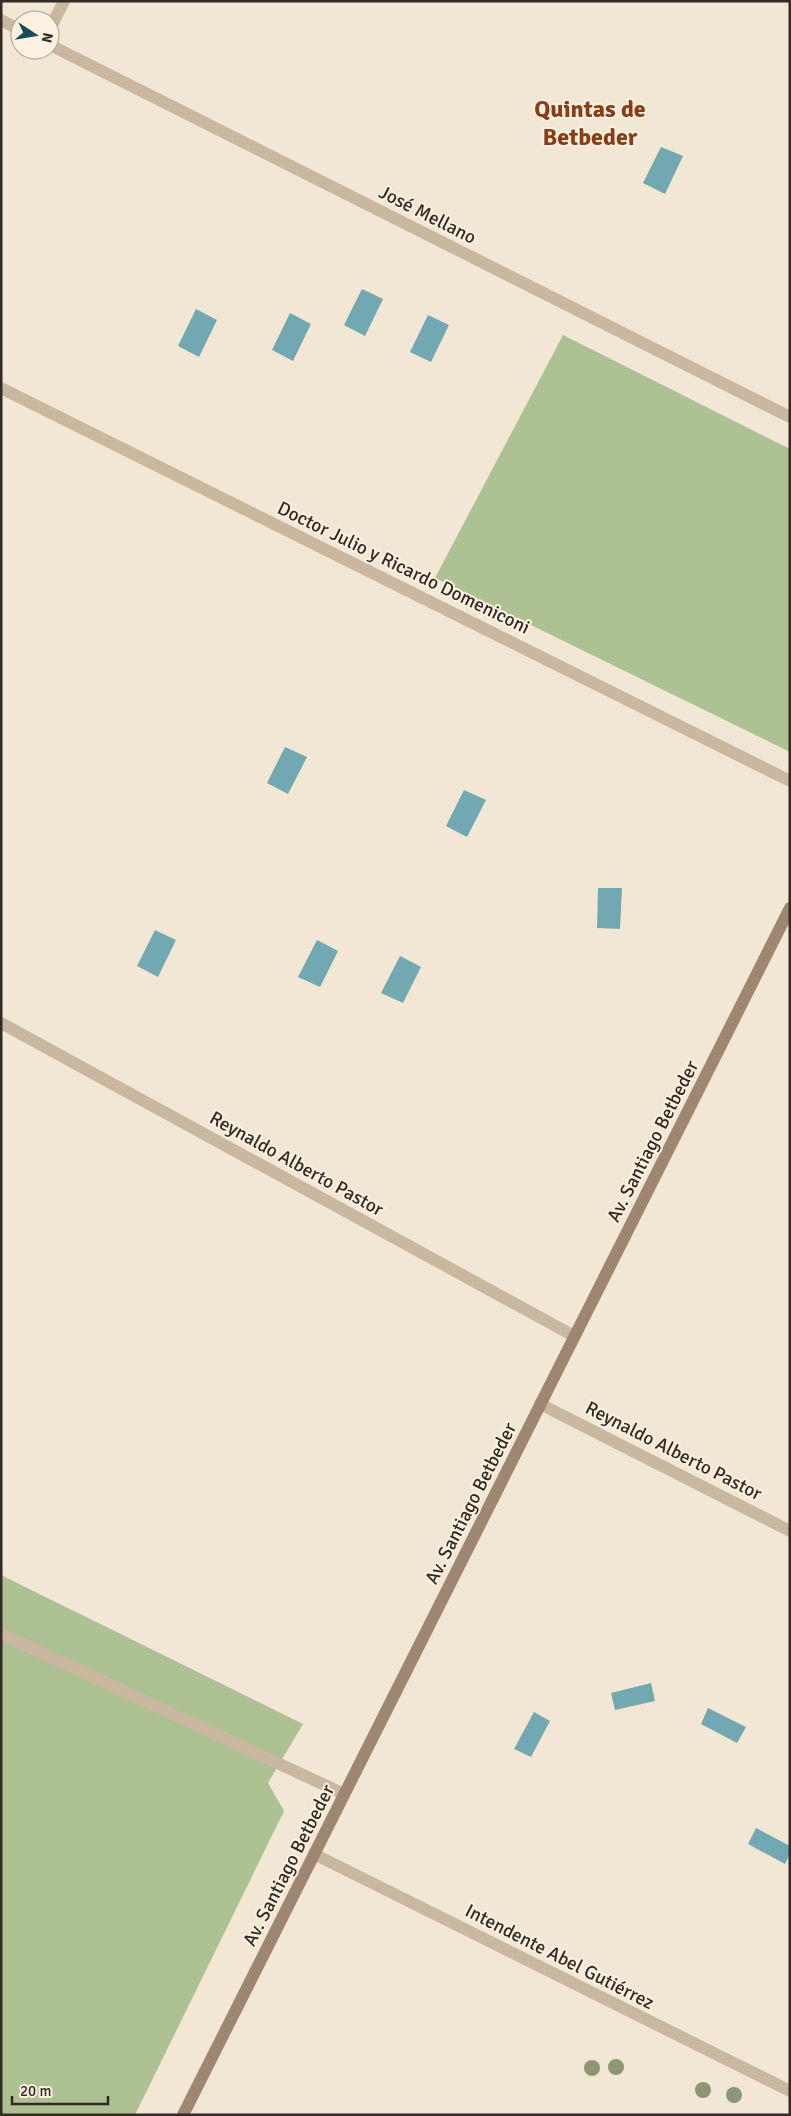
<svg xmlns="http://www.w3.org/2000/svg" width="791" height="2116" font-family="Signika,sans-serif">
<rect width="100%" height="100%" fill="#f2e7d4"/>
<g fill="#adc193">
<path d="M563,335L790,449V752L435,578Z"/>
<path d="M1,1575L303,1724L268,1783L284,1811L135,2115H1Z"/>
</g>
<g fill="#71a8b1">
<path d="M661,147L683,156L665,194L643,183Z"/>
<path d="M362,289L383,299L365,336L344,325Z"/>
<path d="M196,309L217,320L199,357L178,346Z"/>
<path d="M290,313L311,324L293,361L272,350Z"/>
<path d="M428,315L449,325L431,362L410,352Z"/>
<path d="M285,747L307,757L288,794L267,783Z"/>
<path d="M464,790L486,800L467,837L446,826Z"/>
<path d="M598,888H622L620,929L597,928Z"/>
<path d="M155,930L176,940L158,977L137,966Z"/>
<path d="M317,940L338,951L320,987L298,977Z"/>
<path d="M400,956L421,967L403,1003L381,993Z"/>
<path d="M651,1683L655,1701L615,1710L611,1693Z"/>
<path d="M708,1708L746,1727L737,1743L701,1724Z"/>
<path d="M534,1712L550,1721L531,1757L514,1749Z"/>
<path d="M756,1828L790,1846V1854L785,1864L748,1844Z"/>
</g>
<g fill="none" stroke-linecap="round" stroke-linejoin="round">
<g stroke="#cab7a0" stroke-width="12">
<path d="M50,29L64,1"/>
<path d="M1,388L790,781"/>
<path d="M1,1023L574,1336"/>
<path d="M1,1634L344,1794"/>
</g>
<g stroke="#cab7a0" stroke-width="12">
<path d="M1,20L20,30"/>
<path d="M50,45L790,417"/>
<path d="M540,1404L790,1531"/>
<path d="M314,1854L790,2091"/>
</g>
<path stroke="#9e8671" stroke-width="12" d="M183,2115L790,908"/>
</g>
<g fill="#8f9674">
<circle cx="616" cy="2067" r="8"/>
<circle cx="592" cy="2068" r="8"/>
<circle cx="703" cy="2090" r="8"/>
<circle cx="734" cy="2095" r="8"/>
</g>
<g text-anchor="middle" stroke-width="4" stroke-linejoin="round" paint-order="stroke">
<g font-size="19" fill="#332a24" stroke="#faf1e0">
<text transform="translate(428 214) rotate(27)" y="7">José Mellano</text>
<text transform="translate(404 567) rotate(26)" y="7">Doctor Julio y Ricardo Domeniconi</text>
<text transform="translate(652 1141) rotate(-63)" y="7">Av. Santiago Betbeder</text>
<text transform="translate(297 1163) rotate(29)" y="7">Reynaldo Alberto Pastor</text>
<text transform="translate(674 1450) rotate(27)" y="7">Reynaldo Alberto Pastor</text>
<text transform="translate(470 1503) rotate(-63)" y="7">Av. Santiago Betbeder</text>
<text transform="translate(288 1865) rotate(-63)" y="7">Av. Santiago Betbeder</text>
<text transform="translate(560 1956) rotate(27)" y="7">Intendente Abel Gutiérrez</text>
</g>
<g font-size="24" font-weight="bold" fill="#883d17" stroke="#faf1e0">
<text x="590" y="117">Quintas de<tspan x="590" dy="28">Betbeder</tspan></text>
</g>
</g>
<rect width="791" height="2116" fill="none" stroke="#332a24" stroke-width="5"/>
<g transform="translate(35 35) rotate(102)"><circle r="24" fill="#faf1e0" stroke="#aaa195"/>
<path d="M0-4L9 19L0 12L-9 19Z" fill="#174c57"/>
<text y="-8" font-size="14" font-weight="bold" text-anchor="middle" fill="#332a24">N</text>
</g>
<path d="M12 2096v8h96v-8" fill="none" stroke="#332a24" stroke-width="2.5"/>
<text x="20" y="2096" font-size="15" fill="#332a24" stroke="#faf1e0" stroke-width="4" paint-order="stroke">20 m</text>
</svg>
